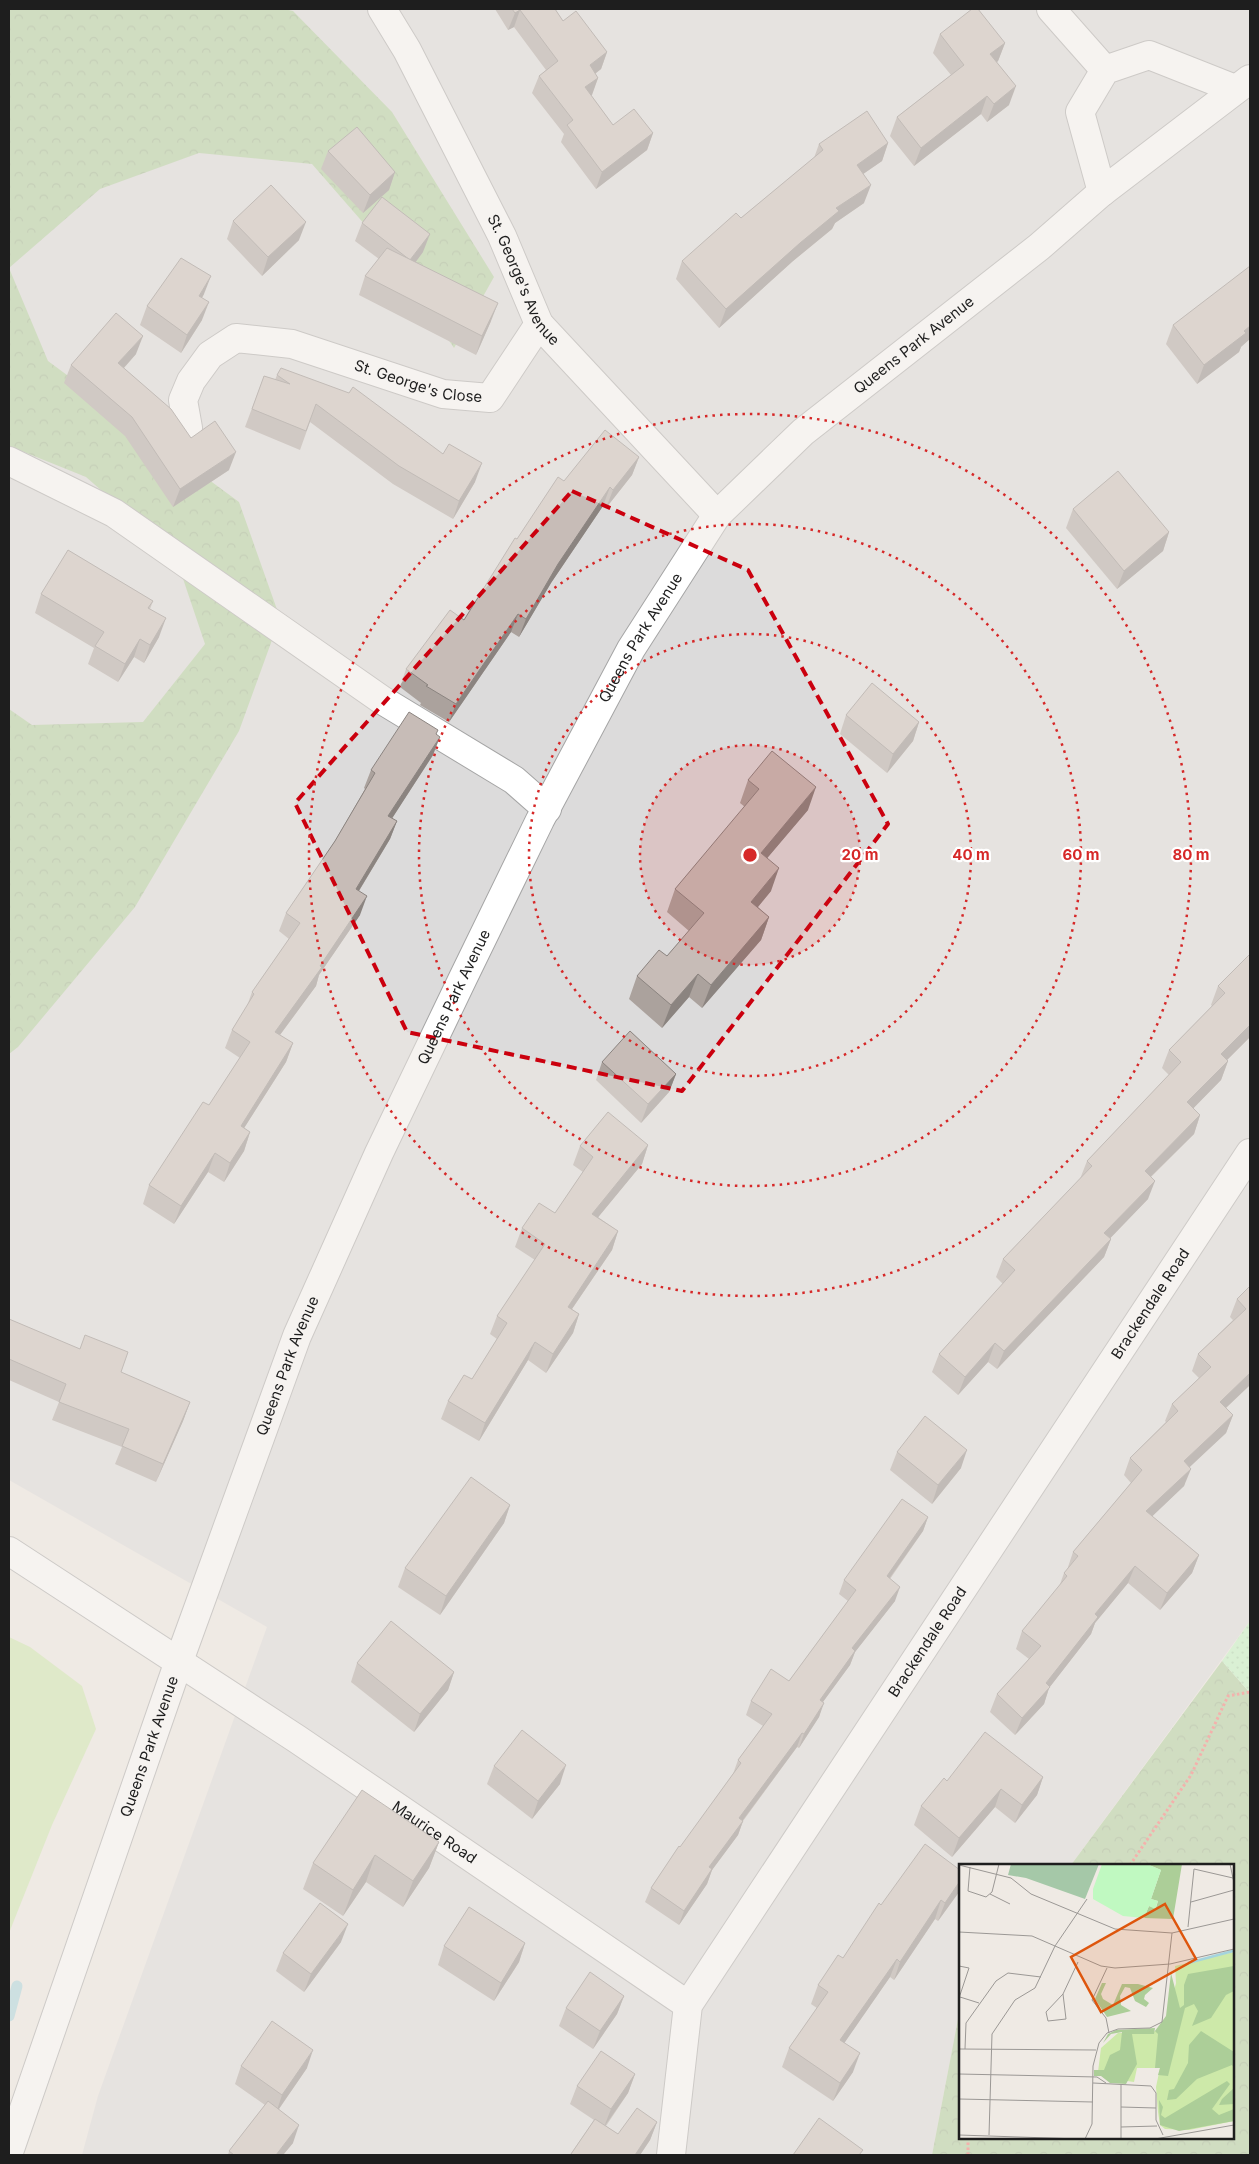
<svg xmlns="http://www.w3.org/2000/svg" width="1259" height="2164" font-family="Inter,sans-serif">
<defs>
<pattern id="forest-crowns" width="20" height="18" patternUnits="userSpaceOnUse" patternTransform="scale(1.25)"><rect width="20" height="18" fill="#acce98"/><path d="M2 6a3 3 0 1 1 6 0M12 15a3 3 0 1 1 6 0" fill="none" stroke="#94b083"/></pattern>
<pattern id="park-dots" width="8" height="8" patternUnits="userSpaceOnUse" patternTransform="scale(1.25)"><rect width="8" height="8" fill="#c0f9c1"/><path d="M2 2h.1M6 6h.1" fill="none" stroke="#a5d5a5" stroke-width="1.8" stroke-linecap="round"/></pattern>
</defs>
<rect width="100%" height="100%" fill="#efeae4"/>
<path fill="#dcdbdb" d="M9,9H1250V1621L1071,1865H960V2015L958,2019L932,2155H82L98,2096L267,1627L9,1480Z"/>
<path fill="#cde9a9" d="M9,1637L30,1647L82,1686L96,1729L52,1825L9,1933Z"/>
<g fill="url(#forest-crowns)">
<path d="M9,9H284L293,11L392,112L494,277L454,348L393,257L312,164L199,153L100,189L9,268L48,361L239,502L280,618L239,731L135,907L18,1047L9,1054V709L32,725L143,722L205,644L175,555L86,477L9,446Z"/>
<path d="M1222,1661L1250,1693V2155H932L958,2019L960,2015V2138H1233V1865H1071Z"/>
</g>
<path fill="url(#park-dots)" d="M1250,1621V1693L1222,1661Z"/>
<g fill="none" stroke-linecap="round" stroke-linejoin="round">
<path stroke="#a4d4dd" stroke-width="11" d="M9,2016L17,1986"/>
<g stroke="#a5a5a5" stroke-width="30">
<g id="minor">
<path id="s1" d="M382,9L407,50L502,236L539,324L717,515"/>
<path d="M1051,9L1105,70"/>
<path d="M1102,192L1080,112L1105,70L1149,55L1235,89"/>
<path id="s2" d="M188,428L183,400L191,381L210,355L236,338L292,344L443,394L490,398L539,324"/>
<path d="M9,461L114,513L382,700L514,780L547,809"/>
<path id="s3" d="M9,1551L297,1739L688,2005"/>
<path id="s4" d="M9,2152L179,1661L297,1336L379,1153L463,978L540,820L631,649L717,515L803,432L1039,247L1102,192L1250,79"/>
<path id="s5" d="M671,2155L688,2005L1250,1153"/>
</g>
</g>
<g stroke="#fa6e69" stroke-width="3" stroke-dasharray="2.5 2.5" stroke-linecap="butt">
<path d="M1130,1865L1191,1775L1228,1696L1250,1692"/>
<path d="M968,2155V2138"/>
</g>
<use href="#minor" stroke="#fff" stroke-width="28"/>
</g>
<g fill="#aba29d">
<path d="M495,9H555L563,21L607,52L601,69L595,74L598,78L591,96L613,125L653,133L647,150L596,189L561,142L564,134L532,93L539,76L546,70L514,27L508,30Z"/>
<path d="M940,34L1005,43L998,61L997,62L1009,105L987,122L981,114L914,166L890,136L897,117L951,75L933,53Z"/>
<path d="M888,143L882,161L863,174L864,203L835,223L832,229L793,261L719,328L676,279L682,261L741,218L814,158L819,144Z"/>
<path d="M328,151L395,172L389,190L363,213L321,169Z"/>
<path d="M233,221L299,240L262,276L227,239Z"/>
<path d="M362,223L423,252L415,262L491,321L476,355L359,295L365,276L379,259L355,241Z"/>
<path d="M204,294L202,298V320L181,353L140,325L147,306Z"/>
<path d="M1173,325L1241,347L1239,352L1197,384L1166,344Z"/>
<path d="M136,354L124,368L191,438L229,470L173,507L125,436L64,383L71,365Z"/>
<path d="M277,375L475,482L453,519L393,484L310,422L300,450L245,427L264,376L275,380Z"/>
<path d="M639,457L632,475L606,508L603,506L551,583L519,637L511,632L449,722L420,705L421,703L400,687L406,669L464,620L517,539Z"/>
<path d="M1073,509L1169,532L1163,551L1117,589L1066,528Z"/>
<path d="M41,594L153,601L150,609L159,637L144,663L134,657L118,682L88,664L94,648L35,613Z"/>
<path d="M846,715L919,722L913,741L887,773L840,734Z"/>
<path d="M437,734L433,755L392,818L397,821L390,839L359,891L360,915L319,975L316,986L280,1035L293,1043L286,1062L244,1128L250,1132L244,1151L224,1182L208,1172L174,1224L143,1204L149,1185L209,1105L240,1058L225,1048L232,1030L247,1006L252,992L289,939L279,931L286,913L335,841L365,789L364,788L371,770Z"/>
<path d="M748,780L808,810L767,858L771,891L758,907L769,917L761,940L702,1008L689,997L662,1028L629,999L637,976L667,956L689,931L667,912L675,889L745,807L740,803Z"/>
<path d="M1250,954V1037L1227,1060L1228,1061L1221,1080L1193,1108L1200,1115L1194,1134L1151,1177L1148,1199L1110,1238L1111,1239L1104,1257L997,1369L988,1362L958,1395L932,1372L939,1354L1003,1284L996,1277L1003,1259L1080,1179L1087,1161L1169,1075L1162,1068L1169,1050L1212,1006L1211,1005L1218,986Z"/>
<path d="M602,1062L676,1074L669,1092L641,1123L596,1080Z"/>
<path d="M648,1145L642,1164L598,1217L618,1231L612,1250L572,1309L579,1314L573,1333L546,1373L528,1360L479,1441L441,1419L448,1401L472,1379L497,1339L490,1334L497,1316L535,1260L515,1247L522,1228L555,1213L583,1172L573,1165L580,1146Z"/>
<path d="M1250,1286V1385L1226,1408L1233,1415L1226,1433L1189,1467L1184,1486L1152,1516L1199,1555L1192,1573L1160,1610L1128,1583L1095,1623L1091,1634L1049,1688L1044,1704L1015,1735L990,1712L997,1694L1029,1659L1016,1649L1022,1631L1059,1587L1064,1573L1067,1570L1073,1552L1131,1483L1124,1475L1130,1458L1166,1422L1165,1421L1172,1404L1199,1378L1192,1371L1198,1354L1233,1320L1230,1317L1237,1299Z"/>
<path d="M9,1319L121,1373L190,1402L183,1421L156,1482L115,1464L122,1447L52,1420L59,1402L9,1380Z"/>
<path d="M897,1452L961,1468L932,1504L890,1470Z"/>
<path d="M510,1505L504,1523L440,1615L398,1587L405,1568Z"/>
<path d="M928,1517L923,1531L890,1579L895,1601L855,1652L850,1665L823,1702L819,1717L799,1748L797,1747L743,1821L738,1835L712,1870L707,1884L679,1925L645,1902L651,1888L733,1774L738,1760L763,1726L746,1715L751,1701L789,1681L848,1601L839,1594L844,1580Z"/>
<path d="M357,1663L454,1672L448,1690L414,1732L351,1682Z"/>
<path d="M494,1766L560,1784L532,1819L487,1784Z"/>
<path d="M1043,1777L1037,1795L1015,1823L995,1807L952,1857L914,1825L921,1806L947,1781Z"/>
<path d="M439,1842L429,1868L403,1907L366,1882L343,1916L303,1889L313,1863Z"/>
<path d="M959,1892L938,1921L935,1919L894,1980L890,1977L844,2043L853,2072L833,2101L782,2067L789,2048L817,2008L811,2004L818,1985L843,1958L881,1905Z"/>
<path d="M341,1942L304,1992L276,1971L283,1953Z"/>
<path d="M525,1943L519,1962L494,2001L438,1965L444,1946Z"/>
<path d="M624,1996L617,2014L593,2049L559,2026L566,2008Z"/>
<path d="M241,2066L307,2068L279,2109L293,2143L283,2155H228L229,2151L265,2105L235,2084Z"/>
<path d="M635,2074L628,2093L606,2126L618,2134L657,2122L650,2140L640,2155H570L594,2120L570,2104L577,2086Z"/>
</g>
<g fill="#8b8480">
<path d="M520,10L514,27L508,30L515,13Z"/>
<path d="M1005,43L998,61L984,72L990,54Z"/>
<path d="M607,52L601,69L584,82L590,65Z"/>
<path d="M598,78L592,95L579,104L585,87Z"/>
<path d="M1016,86L1009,105L987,122L994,104Z"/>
<path d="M987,96L981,114L914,166L921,148Z"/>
<path d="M653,133L647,150L596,189L602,172Z"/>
<path d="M888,143L882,161L850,183L857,165Z"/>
<path d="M395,172L389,190L363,213L370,195Z"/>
<path d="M871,185L864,203L835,223L832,229L793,261L719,328L726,309L836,208Z"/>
<path d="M306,222L299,240L262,276L268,257Z"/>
<path d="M430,234L423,252L404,278L410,260Z"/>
<path d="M211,276L204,294L192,314L199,296Z"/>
<path d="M209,302L202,320L181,353L187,335Z"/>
<path d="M498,303L491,321L476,355L482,336Z"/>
<path d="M1250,326V339L1241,347L1239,352L1197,384L1204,365Z"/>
<path d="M143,336L136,354L112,381L118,363Z"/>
<path d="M236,452L229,470L173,507L180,489Z"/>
<path d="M639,457L632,475L606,508L613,490Z"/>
<path d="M482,463L475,482L453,519L459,501Z"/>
<path d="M610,487L603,506L551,583L519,637L526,619L558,564Z"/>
<path d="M1169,532L1163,551L1117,589L1124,571Z"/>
<path d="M518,614L511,632L449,722L456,704Z"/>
<path d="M166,618L159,637L144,663L150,645Z"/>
<path d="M140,639L134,657L118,682L125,664Z"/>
<path d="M919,722L913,741L887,773L893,754Z"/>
<path d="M440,737L433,755L382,834L388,816Z"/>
<path d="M816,787L808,810L752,876L761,853Z"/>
<path d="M397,821L390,839L349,907L356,889Z"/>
<path d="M779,868L771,891L743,925L751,902Z"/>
<path d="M367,896L360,915L319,975L316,986L268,1051L275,1032Z"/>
<path d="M769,917L761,940L702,1008L711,985Z"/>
<path d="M698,974L689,997L662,1028L671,1005Z"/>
<path d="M1250,1025V1037L1214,1073L1221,1054Z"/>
<path d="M293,1043L286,1062L234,1144L241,1126Z"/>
<path d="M1228,1061L1221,1080L1181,1121L1187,1102Z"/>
<path d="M676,1074L669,1092L641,1123L648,1104Z"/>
<path d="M1200,1115L1194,1134L1138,1189L1145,1171Z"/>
<path d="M250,1132L244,1151L224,1182L230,1163Z"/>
<path d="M648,1145L642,1164L586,1232L592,1214Z"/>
<path d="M215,1153L208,1172L174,1224L181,1206Z"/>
<path d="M1155,1181L1148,1199L1098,1251L1104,1233Z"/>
<path d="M618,1231L612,1250L561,1325L568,1307Z"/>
<path d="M1111,1239L1104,1257L997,1369L1004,1351Z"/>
<path d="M579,1314L573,1333L546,1373L553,1354Z"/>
<path d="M535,1342L528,1360L479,1441L485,1423Z"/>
<path d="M995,1343L988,1362L958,1395L965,1377Z"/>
<path d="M1250,1373V1385L1214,1419L1220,1402Z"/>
<path d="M190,1402L183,1421L156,1482L163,1464Z"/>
<path d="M1233,1415L1226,1433L1177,1479L1184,1461Z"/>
<path d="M967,1450L961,1468L932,1504L938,1485Z"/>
<path d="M1191,1469L1184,1486L1140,1528L1146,1511Z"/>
<path d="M510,1505L504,1523L440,1615L446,1596Z"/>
<path d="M928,1517L923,1531L881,1590L887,1576Z"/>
<path d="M1199,1555L1192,1573L1160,1610L1167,1593Z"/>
<path d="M1135,1566L1128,1583L1095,1623L1091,1634L1049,1688L1044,1704L1015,1735L1022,1718L1095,1614Z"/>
<path d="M900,1587L895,1601L855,1652L850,1665L814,1714L820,1700L852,1648Z"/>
<path d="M454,1672L448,1690L414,1732L420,1714Z"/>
<path d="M824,1703L819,1717L799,1748L804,1734Z"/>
<path d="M802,1733L797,1747L734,1832L739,1818Z"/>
<path d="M566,1765L560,1784L532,1819L538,1801Z"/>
<path d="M1043,1777L1037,1795L1015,1823L1022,1805Z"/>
<path d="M1001,1789L995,1807L952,1857L959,1838Z"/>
<path d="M743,1821L738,1835L712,1870L707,1884L679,1925L684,1911L709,1867Z"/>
<path d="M439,1842L429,1868L403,1907L413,1881Z"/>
<path d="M375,1855L366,1882L343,1916L353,1890Z"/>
<path d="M960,1881V1889L959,1892L938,1921L945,1903Z"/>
<path d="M941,1900L935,1919L894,1980L900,1962Z"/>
<path d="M348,1924L341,1942L304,1992L311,1974Z"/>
<path d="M525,1943L519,1962L494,2001L501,1983Z"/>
<path d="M897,1959L890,1977L834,2058L840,2040Z"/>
<path d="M624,1996L617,2014L593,2049L600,2031Z"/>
<path d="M313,2050L307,2068L276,2113L282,2095Z"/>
<path d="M860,2053L853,2072L833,2101L840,2083Z"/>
<path d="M635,2074L628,2093L604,2127L611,2109Z"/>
<path d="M657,2122L650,2140L640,2155H635Z"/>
<path d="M299,2125L293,2143L283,2155H276Z"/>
</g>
<g fill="#c7bcb7" stroke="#8b8480">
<path d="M512,9H555L563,21L576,11L607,52L590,65L598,78L585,87L613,125L634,109L653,133L602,172L567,125L573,120L539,76L558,61L520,10L515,13Z"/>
<path d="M972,9H978L1005,43L990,54L1016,86L994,104L987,96L921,148L897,117L964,65L940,34Z"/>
<path d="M867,111L888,143L857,165L871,185L836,208L839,211L800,243L726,309L682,261L736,213L741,218L823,150L819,144Z"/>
<path d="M357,127L395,172L370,195L328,151Z"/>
<path d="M271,185L306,222L268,257L233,221Z"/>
<path d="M382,197L430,234L410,260L362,223Z"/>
<path d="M387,248L498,303L482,336L365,276Z"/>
<path d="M181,258L211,276L199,296L209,302L187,335L147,306Z"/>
<path d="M1250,266V326L1244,331L1246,333L1204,365L1173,325Z"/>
<path d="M116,313L143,336L118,363L171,409L191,438L215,421L236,452L180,489L132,417L71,365Z"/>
<path d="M281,368L349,393L353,387L443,454L449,444L482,463L459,501L399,466L316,404L306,431L252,409L264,376L290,384L277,375Z"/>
<path d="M605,430L639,457L613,490L610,487L558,564L526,619L518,614L456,704L426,686L428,685L406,669L450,610L464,620L515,538L517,539L558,477L564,481Z"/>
<path d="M1118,471L1169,532L1124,571L1073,509Z"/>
<path d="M68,550L153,601L148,608L166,618L150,645L140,639L125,664L95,646L104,632L41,594Z"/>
<path d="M872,683L919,722L893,754L846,715Z"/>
<path d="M409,712L438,730L436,734L440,737L388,816L397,821L356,889L367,896L320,966L322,967L275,1032L293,1043L241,1126L250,1132L230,1163L215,1153L181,1206L149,1185L203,1102L209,1105L250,1042L232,1030L254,994L252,992L300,923L286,913L335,841L375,773L371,770Z"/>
<path d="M772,751L816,787L761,853L779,868L751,902L769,917L711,985L698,974L671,1005L637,976L659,950L667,956L704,913L675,889L759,789L748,780Z"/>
<path d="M1250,954V1025L1221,1054L1228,1061L1187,1102L1200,1115L1145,1171L1155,1181L1104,1233L1111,1239L1004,1351L995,1343L965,1377L939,1354L1015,1270L1003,1259L1092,1166L1087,1161L1181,1062L1169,1050L1225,993L1218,986Z"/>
<path d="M630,1031L676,1074L648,1104L602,1062Z"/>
<path d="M608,1112L648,1145L592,1214L618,1231L568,1307L579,1314L553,1354L535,1342L485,1423L448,1401L464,1375L472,1379L507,1323L497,1316L545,1244L522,1228L539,1203L555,1213L593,1157L580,1146Z"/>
<path d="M1250,1286V1373L1220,1402L1233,1415L1184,1461L1191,1469L1146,1511L1199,1555L1167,1593L1135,1566L1095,1614L1098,1617L1046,1683L1050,1687L1022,1718L997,1694L1041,1646L1022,1631L1067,1576L1064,1573L1078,1556L1073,1552L1142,1470L1130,1458L1178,1411L1172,1404L1211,1367L1198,1354L1246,1309L1237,1299Z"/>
<path d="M9,1319L80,1349L85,1335L128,1352L121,1372L190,1402L163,1464L122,1446L129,1429L59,1402L66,1384L9,1359Z"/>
<path d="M925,1416L967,1450L938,1485L897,1452Z"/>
<path d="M471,1477L510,1505L446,1596L405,1568Z"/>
<path d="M902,1499L928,1517L887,1576L900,1587L852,1648L855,1651L820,1700L824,1703L804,1734L802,1733L739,1818L743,1821L709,1867L712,1869L684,1911L651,1888L679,1846L680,1847L741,1763L738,1760L772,1714L751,1701L771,1669L789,1681L856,1590L844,1580Z"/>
<path d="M391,1621L454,1672L420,1714L357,1663Z"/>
<path d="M522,1730L566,1765L538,1801L494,1766Z"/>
<path d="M985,1732L1043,1777L1022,1805L1001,1789L959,1838L921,1806L944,1778L947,1781Z"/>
<path d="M362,1790L439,1842L413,1881L375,1855L353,1890L313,1863Z"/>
<path d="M925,1844L960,1870V1881L945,1903L941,1900L900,1962L897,1959L840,2040L860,2053L840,2083L789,2048L828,1992L818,1985L838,1955L843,1958L879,1903L881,1905Z"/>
<path d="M320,1903L348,1924L311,1974L283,1953Z"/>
<path d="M469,1907L525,1943L501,1983L444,1946Z"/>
<path d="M590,1972L624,1996L600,2031L566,2008Z"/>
<path d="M272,2021L313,2050L282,2095L241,2066Z"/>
<path d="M601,2051L635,2074L611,2109L577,2086Z"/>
<path d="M268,2101L299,2125L276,2155H234L229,2151Z"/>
<path d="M637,2108L657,2122L635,2155H573L571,2154L595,2119L618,2134Z"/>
<path d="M819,2118L863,2150L859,2155H793Z"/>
</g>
<path d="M0 0H1259V2164H0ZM572,491L748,570L888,824L682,1091L407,1032L295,803Z" fill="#efeae4" fill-opacity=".55" fill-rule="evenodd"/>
<path fill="none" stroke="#cb000e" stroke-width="4" stroke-dasharray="10 6" stroke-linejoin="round" d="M572,491L748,570L888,824L682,1091L407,1032L295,803Z"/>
<circle cx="750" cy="855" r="110" fill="#d62828" fill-opacity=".12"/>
<g fill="none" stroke="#d62828" stroke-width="2.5" stroke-dasharray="2.5 5">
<circle cx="750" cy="855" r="110"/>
<circle cx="750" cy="855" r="221"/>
<circle cx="750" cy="855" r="331"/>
<circle cx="750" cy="855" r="441"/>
</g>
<g text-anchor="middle" stroke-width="4.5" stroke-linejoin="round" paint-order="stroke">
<g font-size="15" fill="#1e1e1e" stroke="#fff">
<text dy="5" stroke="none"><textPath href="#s1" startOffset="306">St. George's Avenue</textPath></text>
<text dy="5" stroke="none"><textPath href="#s4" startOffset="2049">Queens Park Avenue</textPath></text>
<text dy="5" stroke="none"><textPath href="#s2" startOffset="301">St. George's Close</textPath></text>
<text dy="5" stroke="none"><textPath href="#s4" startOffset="1644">Queens Park Avenue</textPath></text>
<text dy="5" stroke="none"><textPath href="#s4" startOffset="1239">Queens Park Avenue</textPath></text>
<text dy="5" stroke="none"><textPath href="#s5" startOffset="991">Brackendale Road</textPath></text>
<text dy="5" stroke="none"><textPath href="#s4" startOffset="834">Queens Park Avenue</textPath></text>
<text dy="5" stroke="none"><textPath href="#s5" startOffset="586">Brackendale Road</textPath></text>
<text dy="5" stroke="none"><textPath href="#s4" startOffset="429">Queens Park Avenue</textPath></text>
<text dy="5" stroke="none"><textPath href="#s3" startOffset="510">Maurice Road</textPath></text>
</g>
</g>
<g transform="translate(959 1864)">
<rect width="275" height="275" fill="#efeae4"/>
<path d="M275,88V257L230,266L206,265L201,261L199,248L197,223L201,204H178L175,218L154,215L139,208L142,184L159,169L194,168L206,162L217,119L216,102Z" fill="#cde9a9"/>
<path d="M188,0H223L214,55L185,54L190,42L197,44L199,37L192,35L202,6ZM275,102V127L267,131L252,154L233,162L239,147L235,140L226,144L209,212L199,211L201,204H196L199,170L196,167L207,152L212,109L221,144L225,141V121L231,134L225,121L229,110ZM143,119H147L142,130L144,135L154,141L163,120H179L194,124L186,131L185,135L190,139L187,143L176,137L171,124L166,123L161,132L162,141L172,147L148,153L136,135ZM196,164L195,170H173L178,200L167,220L151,219L142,212H135V206H145L151,191L161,186L163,168L152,170L144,179L149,170L157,166ZM242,167L275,188V204L273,201L238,215L217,235L208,236L210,226L215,225L229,199L230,181ZM268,217L271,220L253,245L260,251L275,245V257L220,267L201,261L200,236L204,243L202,251L206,254ZM275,224V240L260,241L263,235Z" fill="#acce98"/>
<path d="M52,0H140L126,35L67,14L49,11Z" fill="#a5c8a8"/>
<path d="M143,0H188L202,6L192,35L199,37L196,45L190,42L185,54L164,52L134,35V25Z" fill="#c0f9c1"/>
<path fill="none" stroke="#a4d4dd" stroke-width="2.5" d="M229,99L274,87"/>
<path fill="none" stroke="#9b9895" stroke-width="1" d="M271,0L275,19M0,1L52,14L72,30L156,65L213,69L275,55M11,3L9,27L27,33L33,28L40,0M31,30L51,40M232,38L275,26M229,63L235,5L274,14M0,68L73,72L142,102L156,104L211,100L275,85M0,102L10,104L0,134M148,104L133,136L147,154L150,169M104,130L87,148L89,157L107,155L104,130L119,98M1,133L20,139M0,185L137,186M6,185L7,159L37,117L49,109L82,113M0,210L138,213L147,219M134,219L192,222L197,229V256L204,271M0,235L134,238M162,243L197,244M162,263L198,262M0,271L120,275M30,271L33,170L56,136L76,124L96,82L128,35M126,275L133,260L134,202L140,179L148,169L159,165L191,164L203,158L213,69M162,275V220M196,275L275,261"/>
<path fill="#de560d" fill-opacity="0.15" stroke="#de560d" stroke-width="2.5" d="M206,40L237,95L142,148L112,93Z"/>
<rect width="275" height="275" fill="none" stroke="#1e1e1e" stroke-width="2.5"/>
</g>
<circle cx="750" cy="855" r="8" fill="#d62828" stroke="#fff" stroke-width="2.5"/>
<g font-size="15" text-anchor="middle" font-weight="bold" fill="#d62828" stroke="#fff" stroke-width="4.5" stroke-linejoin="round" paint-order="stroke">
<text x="860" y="860">20 m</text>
<text x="971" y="860">40 m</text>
<text x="1081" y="860">60 m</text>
<text x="1191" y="860">80 m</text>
</g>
<rect width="1259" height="2164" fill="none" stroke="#1e1e1e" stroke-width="20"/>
</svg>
